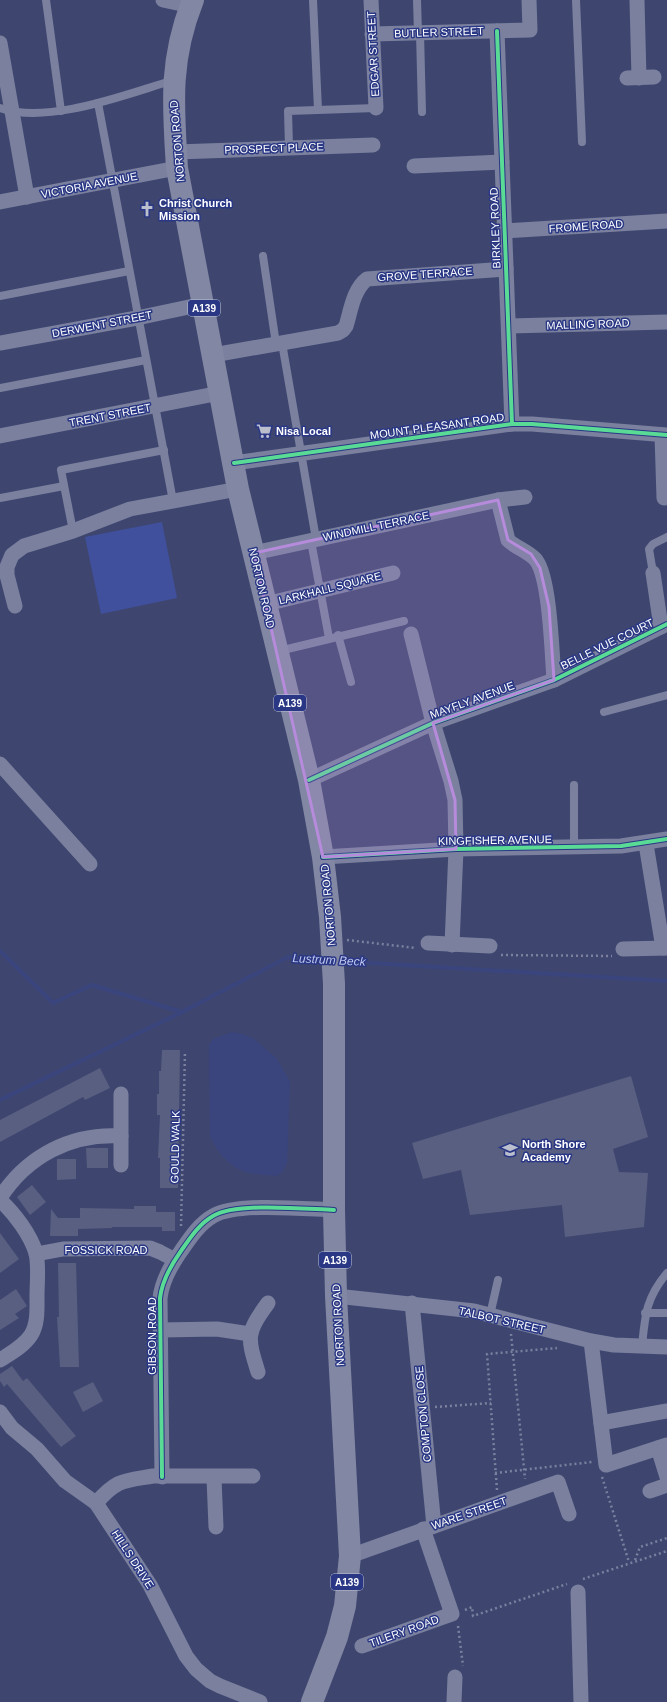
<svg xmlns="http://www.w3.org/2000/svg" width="667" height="1702" font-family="Arial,sans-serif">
<rect width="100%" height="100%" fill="#3e4670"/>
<path fill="#41509c" d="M162,522L177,598L101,614L85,537Z"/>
<path fill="#3a447d" d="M232,1032L243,1034L254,1039L277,1059L290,1082L287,1163L283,1171L277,1176C268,1175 255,1175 246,1172C228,1166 217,1152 210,1136L209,1045L213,1039Z"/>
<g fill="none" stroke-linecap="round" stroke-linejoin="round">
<g stroke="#3a447d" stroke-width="4">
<path d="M0,951L53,1003L92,985L182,1012"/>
<path d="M339,961L667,981"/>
<path d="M0,1100L182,1012L288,957L326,960"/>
</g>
</g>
<g fill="#595f81">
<path d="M162,1050H180L178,1188H160V1158H158L160,1115H157V1094H159V1071H161Z"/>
<path d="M100,1068L110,1088L85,1100L83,1097L0,1142V1120Z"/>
<path d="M631,1076L648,1137L613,1149L619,1172L648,1173L644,1227L565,1237L562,1205L470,1215L461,1170L423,1179L412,1143Z"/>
<path d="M86,1148H108V1168H87Z"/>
<path d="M57,1159H76V1179L57,1180Z"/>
<path d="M32,1185L46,1202L30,1215L17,1197Z"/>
<path d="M134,1206H156V1212H175V1231H162V1227H112V1228L78,1229V1236H50L51,1209L58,1218H80V1208L134,1209Z"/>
<path d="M0,1233L19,1259L0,1273Z"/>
<path d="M58,1263H76L79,1367H60L57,1317H59Z"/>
<path d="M16,1289L27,1306L15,1314L19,1318L0,1330V1300Z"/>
<path d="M12,1366L23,1381L27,1378L76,1436L61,1447L7,1384L4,1387L0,1381V1374Z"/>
<path d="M93,1382L103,1401L83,1412L73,1392Z"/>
</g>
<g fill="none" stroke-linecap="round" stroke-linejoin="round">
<g stroke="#7a809e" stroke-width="2.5" stroke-dasharray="2 3" stroke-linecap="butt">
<path d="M347,940L416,948"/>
<path d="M501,955L612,956"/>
<path d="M181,1226L185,1051"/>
<path d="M511,1334L525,1479"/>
<path d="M435,1407L491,1403"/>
<path d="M495,1473L592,1462"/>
<path d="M602,1477L629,1562"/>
<path d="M497,1490L487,1354L557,1348"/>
<path d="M635,1560L640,1547L667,1538"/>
<path d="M583,1579L667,1551"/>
<path d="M465,1610L472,1607L473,1616L567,1584"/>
<path d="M458,1626L463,1666"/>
</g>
<g stroke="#7a809e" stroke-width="8">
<path d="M46,0L61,111"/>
<path d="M313,0L318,110"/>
<path d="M417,0L418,33"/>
<path d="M576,0L582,142"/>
<path d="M420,33L422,112"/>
<path d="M98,103L173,501"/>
<path d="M0,108C49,125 126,94 174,80"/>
<path d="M289,147L288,111L376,108"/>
<path d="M263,256L276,344"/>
<path d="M0,296L129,271"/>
<path d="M282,343L316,539"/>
<path d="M0,388L146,360"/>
<path d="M0,498L64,486"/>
<path d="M73,531L61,470L164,450"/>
<path d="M311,541L329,638"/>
<path d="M653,573L649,549L653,544L667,537"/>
<path d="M338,635L351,682"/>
<path d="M279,651L404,621"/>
<path d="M604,712L667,695"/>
<path d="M574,785V847"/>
<path d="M645,1313H667"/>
<path d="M490,1315L498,1280"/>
<path d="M642,1346C645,1315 646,1298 667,1273"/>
</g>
<g stroke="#7a809e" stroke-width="15">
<path d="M163,0L191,6"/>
<path d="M371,0L376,108"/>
<path d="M637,0L639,78"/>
<path d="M497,31L512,424"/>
<path d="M372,34L530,30L529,0"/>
<path d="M0,43L27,197"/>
<path d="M627,78L654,77"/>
<path d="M176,152L373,145"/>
<path d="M414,166L502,162"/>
<path d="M0,202L177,168"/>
<path d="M504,231L667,221"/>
<path d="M509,326L667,322"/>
<path d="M0,343L137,318L203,304"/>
<path d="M213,355L338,333L343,330L346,326C351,310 353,290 367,279L506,269"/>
<path d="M662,435L664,498"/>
<path d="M0,436L220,393"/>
<path d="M234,463L512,424H532L667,435"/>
<path d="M498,500L508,540C516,548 528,551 536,560C550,578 552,654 554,680"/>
<path d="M254,553L498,500L525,497"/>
<path d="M653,573L661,627"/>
<path d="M266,604L393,573"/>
<path d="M15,606L7,575V567L12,555L24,546L73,531L130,509L238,489"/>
<path d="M411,634L433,723L451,781L455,800L456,849L452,945"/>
<path d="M0,764L90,864"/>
<path d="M309,780L433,723L554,680L667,624"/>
<path d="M646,844L663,948"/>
<path d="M323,857L456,849L621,846L667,839"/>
<path d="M428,943L490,946"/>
<path d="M623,949L667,948"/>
<path d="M121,1094V1165"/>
<path d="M0,1198C27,1156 71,1133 121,1136"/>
<path d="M0,1200C15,1214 30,1234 36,1253C39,1266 37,1283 37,1296C37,1309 38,1324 31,1335C24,1346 11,1353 0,1360"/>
<path d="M36,1254L63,1249L150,1248L160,1252L175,1260"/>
<path d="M336,1296L474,1311L591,1341L614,1345L667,1347"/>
<path d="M412,1303L434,1526"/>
<path d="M161,1330L217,1329L250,1334"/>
<path d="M591,1341L606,1465L667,1445"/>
<path d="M258,1372C247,1337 246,1333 268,1303"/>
<path d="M0,1412L12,1428L37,1449L65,1481L96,1503L150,1585L186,1656L196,1669L210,1681L220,1686L260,1702"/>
<path d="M601,1423L667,1411"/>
<path d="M658,1448L667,1477"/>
<path d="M162,1477L160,1298C162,1281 171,1265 181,1251C190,1238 199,1224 213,1216C237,1202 305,1209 334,1210"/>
<path d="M214,1478L216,1527"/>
<path d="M650,1491L667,1485"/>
<path d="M96,1503C117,1479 123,1481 153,1476H253"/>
<path d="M350,1556L558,1482L569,1514"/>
<path d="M578,1592L581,1702"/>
<path d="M362,1646L452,1614L423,1529"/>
<path d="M454,1702L455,1677"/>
</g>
<path stroke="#8287a3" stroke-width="22" d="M193,0C169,60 173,105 177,168L238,489L309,780L323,857L330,917L334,984V1210L336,1296L350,1556L345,1606L337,1637L312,1702"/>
<g stroke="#293785" stroke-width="6">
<g id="cycleway">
<path d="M497,31L512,424"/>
<path d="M234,463L512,424H532L667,435"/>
<path d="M309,780L433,723L554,680L667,624"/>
<path d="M323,857L456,849L621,846L667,839"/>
<path d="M162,1477L160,1298C162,1281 171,1265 181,1251C190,1238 199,1224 213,1216C237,1202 305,1209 334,1210"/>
</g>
</g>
<use href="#cycleway" stroke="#5adb95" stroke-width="4"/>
</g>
<path fill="#b68bdc" fill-opacity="0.2" stroke="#b68bdc" stroke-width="3" stroke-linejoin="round" d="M498,500L508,540L531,554L540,568L549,607L554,680L433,723L455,800L456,849L323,857L254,553Z"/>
<defs>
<g id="church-bare" transform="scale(1.2)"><path d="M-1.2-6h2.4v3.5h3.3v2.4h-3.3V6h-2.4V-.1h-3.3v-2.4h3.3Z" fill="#bbbecd" stroke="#293785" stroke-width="2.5" paint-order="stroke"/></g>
<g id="supermarket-bare" transform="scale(1.2)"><path d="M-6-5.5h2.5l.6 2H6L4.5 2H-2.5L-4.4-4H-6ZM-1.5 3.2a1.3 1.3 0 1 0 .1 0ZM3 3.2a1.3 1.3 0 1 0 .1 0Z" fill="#bbbecd" stroke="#293785" stroke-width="2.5" paint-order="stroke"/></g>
<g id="school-bare" transform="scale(1.2)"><path d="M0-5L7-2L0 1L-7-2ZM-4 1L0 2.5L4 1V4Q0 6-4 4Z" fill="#bbbecd" stroke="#293785" stroke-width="2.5" paint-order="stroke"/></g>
</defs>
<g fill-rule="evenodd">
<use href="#church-bare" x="147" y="209"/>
<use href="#supermarket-bare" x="264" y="431"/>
<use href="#school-bare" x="510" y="1150"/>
</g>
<g text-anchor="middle" stroke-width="3" stroke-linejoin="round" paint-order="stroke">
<g fill="#293785" stroke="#bfc3da" stroke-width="1">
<rect x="188" y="300" width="32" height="16" rx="3"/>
<rect x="274" y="695" width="32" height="16" rx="3"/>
<rect x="319" y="1252" width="32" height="16" rx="3"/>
<rect x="331" y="1574" width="32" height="16" rx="3"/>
</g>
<g font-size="10" font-weight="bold" fill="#fff">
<text x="204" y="312">A139</text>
<text x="290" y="707">A139</text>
<text x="335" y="1264">A139</text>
<text x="347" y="1586">A139</text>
</g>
<g font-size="11" fill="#fff" stroke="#293785">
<text transform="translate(439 32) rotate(-2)" y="4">BUTLER STREET</text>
<text transform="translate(373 54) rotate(-93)" y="4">EDGAR STREET</text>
<text transform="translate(177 141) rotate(-95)" y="4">NORTON ROAD</text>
<text transform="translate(274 148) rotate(-2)" y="4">PROSPECT PLACE</text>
<text transform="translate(89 185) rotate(-11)" y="4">VICTORIA AVENUE</text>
<text transform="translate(586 226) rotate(-4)" y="4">FROME ROAD</text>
<text transform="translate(495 228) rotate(-92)" y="4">BIRKLEY ROAD</text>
<text transform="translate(425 274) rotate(-4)" y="4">GROVE TERRACE</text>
<text transform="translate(102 324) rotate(-11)" y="4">DERWENT STREET</text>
<text transform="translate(588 324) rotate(-2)" y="4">MALLING ROAD</text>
<text transform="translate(110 415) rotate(-11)" y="4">TRENT STREET</text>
<text transform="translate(437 426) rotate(-8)" y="4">MOUNT PLEASANT ROAD</text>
<text transform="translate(376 526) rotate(-12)" y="4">WINDMILL TERRACE</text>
<text transform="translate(262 588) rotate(77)" y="4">NORTON ROAD</text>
<text transform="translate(330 588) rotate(-14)" y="4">LARKHALL SQUARE</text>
<text transform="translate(607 644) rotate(-26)" y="4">BELLE VUE COURT</text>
<text transform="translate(472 700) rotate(-20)" y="4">MAYFLY AVENUE</text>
<text transform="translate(495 840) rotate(-1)" y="4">KINGFISHER AVENUE</text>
<text transform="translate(328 905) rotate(-95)" y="4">NORTON ROAD</text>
<text transform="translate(175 1147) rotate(-89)" y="4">GOULD WALK</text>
<text x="106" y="1254">FOSSICK ROAD</text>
<text transform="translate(502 1320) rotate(13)" y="4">TALBOT STREET</text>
<text transform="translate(338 1325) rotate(-93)" y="4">NORTON ROAD</text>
<text transform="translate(152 1336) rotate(-90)" y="4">GIBSON ROAD</text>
<text transform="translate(423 1414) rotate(-95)" y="4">COMPTON CLOSE</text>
<text transform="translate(469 1513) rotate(-19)" y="4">WARE STREET</text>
<text transform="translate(133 1559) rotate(57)" y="4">HILLS DRIVE</text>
<text transform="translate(404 1631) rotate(-20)" y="4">TILERY ROAD</text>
</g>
<g font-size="11" font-weight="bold" fill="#fff" stroke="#293785" text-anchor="start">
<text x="159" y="207">Christ Church<tspan x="159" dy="13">Mission</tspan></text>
<text x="276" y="435">Nisa Local</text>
<text x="522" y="1148">North Shore<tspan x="522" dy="13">Academy</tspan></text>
</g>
<g font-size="12" font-style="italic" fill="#bfc7ef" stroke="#293785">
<text transform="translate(329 960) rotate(3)" y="4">Lustrum Beck</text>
</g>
</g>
</svg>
